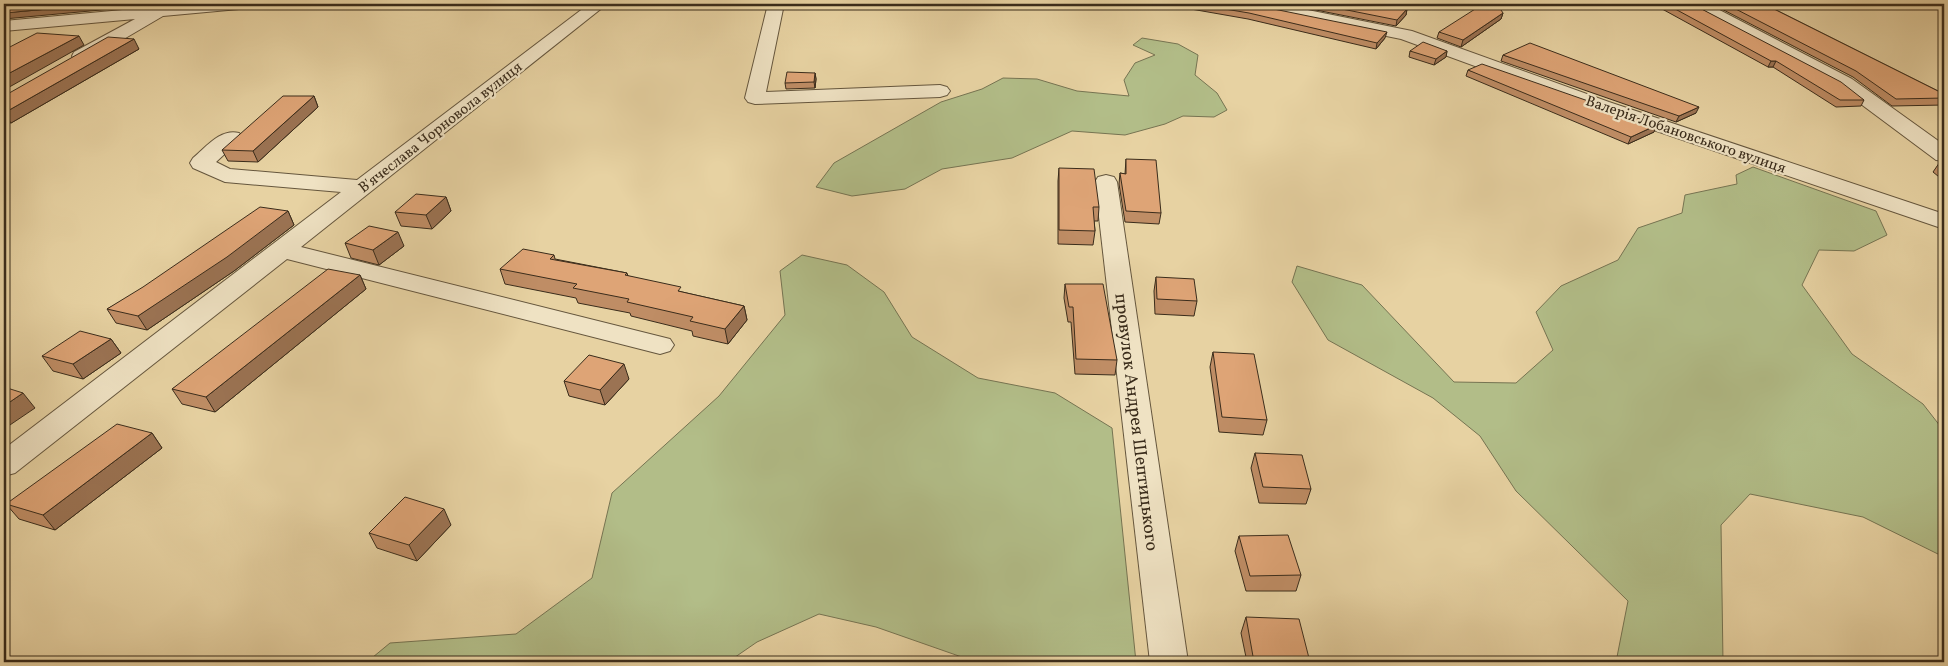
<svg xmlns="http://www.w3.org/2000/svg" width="1948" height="666" font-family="Vollkorn,serif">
<rect width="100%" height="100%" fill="#e7d2a2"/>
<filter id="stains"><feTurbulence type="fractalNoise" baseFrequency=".004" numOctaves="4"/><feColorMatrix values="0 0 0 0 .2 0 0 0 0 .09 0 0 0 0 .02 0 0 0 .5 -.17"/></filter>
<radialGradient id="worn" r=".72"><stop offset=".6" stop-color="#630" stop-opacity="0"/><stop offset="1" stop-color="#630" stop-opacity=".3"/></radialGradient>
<g fill="#b2bd88" stroke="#767452">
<path d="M1142,38L1178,44L1198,55L1195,75L1217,93L1227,110L1214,117L1183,116L1165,124L1125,135L1072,131L1012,158L942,169L905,189L852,196L816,187L834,163L941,102L982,89L1003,78L1037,79L1077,91L1129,96L1124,80L1135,63L1155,55L1133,45Z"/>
<path d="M1753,167L1876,211L1887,235L1854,251L1819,250L1802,285L1852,354L1923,404L1944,431V557L1863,517L1750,494L1721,525L1723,662H1616L1628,601L1516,491L1480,436L1433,398L1328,340L1292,282L1297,266L1362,285L1454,382L1516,383L1553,350L1536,312L1561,286L1618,260L1638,228L1682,213L1685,195L1737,184L1736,175Z"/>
<path d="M802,255L847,265L884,292L912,337L978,378L1055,393L1112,428L1136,662H976L876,627L819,614L757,642L728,662H367L390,643L516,634L592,578L612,493L719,396L785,315L780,271Z"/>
</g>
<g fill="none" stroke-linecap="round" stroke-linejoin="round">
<g stroke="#65563d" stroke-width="2">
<g id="minor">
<path d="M187,4H247L245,8L239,9L163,16L88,60L81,62L74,60L72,56L74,52L135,19L4,31V21Z"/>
<path d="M589,4H607L301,247L670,339L674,345L670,351L660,354L287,259L15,473L4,476V449L341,192L225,182L193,168L190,163L193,158C206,147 221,128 239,133L243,137L216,162L230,169L357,180Z"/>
<path d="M768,4H784L766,92L940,85L947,87L950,91L947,95L940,97L755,104L748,102L745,98Z"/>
<path d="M1246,4H1278L1412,31L1609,102L1944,214V229L1595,110L1401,39L1254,9L1248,8Z"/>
<path d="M1688,4H1708L1852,79L1944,145V161L1936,160L1838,87L1690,8Z"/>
<path d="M1106,175L1114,177L1117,182L1188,662H1150L1095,182L1098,177Z"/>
</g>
</g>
<use href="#minor" fill="#efe2c3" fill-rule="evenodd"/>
</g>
<g fill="#bf8d65" stroke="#3a2c1b">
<path d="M1139,4H1249L1385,38L1376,49L1248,19L1168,5Z"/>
<path d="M1286,4H1384L1407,9L1406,15L1396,26Z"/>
<path d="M1653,4H1692L1864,100L1861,106L1836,107L1773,67H1768Z"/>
<path d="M1712,4H1764L1944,94V105L1892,106L1853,77Z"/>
<path d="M1503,13L1501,19L1461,47L1437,38L1439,32Z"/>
<path d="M139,49L11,123H4V96Z"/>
<path d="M1410,51H1447L1446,57L1434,65L1409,57Z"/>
<path d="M1503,55L1696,113L1676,122L1501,61Z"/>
<path d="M1468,70L1654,132L1628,144L1466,76Z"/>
<path d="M815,73L816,79L815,88L786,89L785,83Z"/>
<path d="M314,96L318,107L258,162L228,161L222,150Z"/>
<path d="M1944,156V181L1933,172Z"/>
<path d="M1126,159L1161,213L1159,224L1125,222L1119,184L1120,173L1125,174Z"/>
<path d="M1059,168L1099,207L1098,221H1094L1095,231L1093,245L1058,244V181Z"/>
<path d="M446,197L451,211L432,229L401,226L395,212Z"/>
<path d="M288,211L294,225L234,271L147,330L116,323L107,309Z"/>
<path d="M345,243L404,246L379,265L351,258Z"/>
<path d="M554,255L555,259L627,273L628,276L682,292L744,306L747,320L728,344L693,336L692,331L631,316L630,313L578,303L576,298L505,284L500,269Z"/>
<path d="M360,275L366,289L215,412L182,404L172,389Z"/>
<path d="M1156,277L1197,301L1194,316L1155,314L1154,291Z"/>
<path d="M1065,284L1117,360L1115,375L1075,374L1071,322H1068L1064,298Z"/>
<path d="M111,339L121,353L83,379L53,371L42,356Z"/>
<path d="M1213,352L1267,420L1263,435L1219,432L1210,367Z"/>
<path d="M629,379L605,405L569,396L564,381Z"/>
<path d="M152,433L162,448L55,530L19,519L6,504Z"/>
<path d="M1255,453L1311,489L1306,504L1259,503L1251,468Z"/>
<path d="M451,525L417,561L377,548L369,533Z"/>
<path d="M1239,536L1301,575L1296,591H1246L1235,551Z"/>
<path d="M1246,617L1310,662H1247L1241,633Z"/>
</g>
<g fill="#9b7353" stroke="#3a2c1b">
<path d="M103,4H148L144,6L4,19V13Z"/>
<path d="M1407,9L1406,15L1396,26L1397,20Z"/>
<path d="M1503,13L1501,19L1461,47L1463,40Z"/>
<path d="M1387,32L1385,38L1376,49L1377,43Z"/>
<path d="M79,36L84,45L4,90V76Z"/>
<path d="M134,39L139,49L11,123L4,113Z"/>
<path d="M1447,51L1446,57L1434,65L1436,59Z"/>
<path d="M1771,61H1776L1773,67H1768Z"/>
<path d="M815,73L816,79L815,88L814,82Z"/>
<path d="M314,96L318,107L258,162L253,151Z"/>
<path d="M1699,107L1696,113L1676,122L1679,116Z"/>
<path d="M1657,125L1654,132L1628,144L1631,137Z"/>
<path d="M446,197L451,211L432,229L426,215Z"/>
<path d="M288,211L294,225L234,271L147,330L138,316Z"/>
<path d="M398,232L404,246L379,265L373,250Z"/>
<path d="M360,275L366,289L215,412L206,397Z"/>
<path d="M744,306L747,320L728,344L725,329Z"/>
<path d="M111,339L121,353L83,379L73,364Z"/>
<path d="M624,364L629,379L605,405L600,390Z"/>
<path d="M23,393L35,408L4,429V406Z"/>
<path d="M152,433L162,448L55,530L43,515Z"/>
<path d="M444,509L451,525L417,561L409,545Z"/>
<path d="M4,556L7,560L4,563Z"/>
</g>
<g fill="#dea476" stroke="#3a2c1b">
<path d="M4,4H103L4,13Z"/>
<path d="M1195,4H1249L1387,32L1377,43L1249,13Z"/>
<path d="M1317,4H1384L1407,9L1397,20Z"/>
<path d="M1483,4H1497L1503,13L1463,40L1439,32Z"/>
<path d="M1666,4H1692L1841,82L1864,100H1840L1776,61H1771Z"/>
<path d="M1726,4H1764L1944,94V98L1896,99L1856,71Z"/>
<path d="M37,33L79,36L4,76V50Z"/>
<path d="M108,37L134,39L4,113V96Z"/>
<path d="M1423,42L1447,51L1436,59L1410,51Z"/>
<path d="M1530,43L1699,107L1679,116L1503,55Z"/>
<path d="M1482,64L1657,125L1631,137L1468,70Z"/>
<path d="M787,72L815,73L814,82L785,83Z"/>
<path d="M283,96H314L253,151L222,150Z"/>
<path d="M1944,156V165L1940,162Z"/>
<path d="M1126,159L1156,160L1161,213L1126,211L1120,173L1126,174Z"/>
<path d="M1059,168L1094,169L1099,207H1093L1095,231L1059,230Z"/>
<path d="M416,194L446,197L426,215L395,212Z"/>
<path d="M260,207L288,211L227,257L138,316L107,309L143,287Z"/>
<path d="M369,226L398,232L373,250L345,243Z"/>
<path d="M523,249L554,255L550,259L627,273L625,275L681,287L678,291L744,306L725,329L690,321L693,317L627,302L629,299L573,288L577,284L500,269Z"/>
<path d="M328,269L360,275L206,397L172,389Z"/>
<path d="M1156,277L1194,279L1197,301L1157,299Z"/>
<path d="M1065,284H1103L1117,360L1076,359L1073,307H1069Z"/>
<path d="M80,331L111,339L73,364L42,356Z"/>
<path d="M1213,352L1254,354L1267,420L1222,417Z"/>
<path d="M589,355L624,364L600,390L564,381Z"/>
<path d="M4,387L23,393L4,406Z"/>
<path d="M117,424L152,433L43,515L6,504Z"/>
<path d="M1255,453L1302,455L1311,489L1263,487Z"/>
<path d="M405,497L444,509L409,545L369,533Z"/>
<path d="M1288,535L1301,575L1250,576L1239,536Z"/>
<path d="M1246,617L1299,619L1310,662H1254Z"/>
</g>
<g text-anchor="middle" stroke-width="4.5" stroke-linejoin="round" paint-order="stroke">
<g font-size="15" fill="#3a2c1b" stroke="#efe2c3">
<text transform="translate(440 127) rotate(-38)" y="5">В'ячеслава Чорновола вулиця</text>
<text transform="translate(1686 134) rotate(19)" y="5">Валерія Лобановського вулиця</text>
</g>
<g font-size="18" fill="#3a2c1b" stroke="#efe2c3">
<text transform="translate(1137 422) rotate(83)" y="6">провулок Андрея Шептицького</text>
</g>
</g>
<rect width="1948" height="666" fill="none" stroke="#e7d2a2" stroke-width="20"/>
<rect x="5" y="5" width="1938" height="656" fill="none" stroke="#3a2c1b" stroke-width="2.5"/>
<rect x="10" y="10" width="1928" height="646" fill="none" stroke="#3a2c1b"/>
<rect width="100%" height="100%" filter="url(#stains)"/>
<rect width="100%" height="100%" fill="url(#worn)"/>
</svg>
